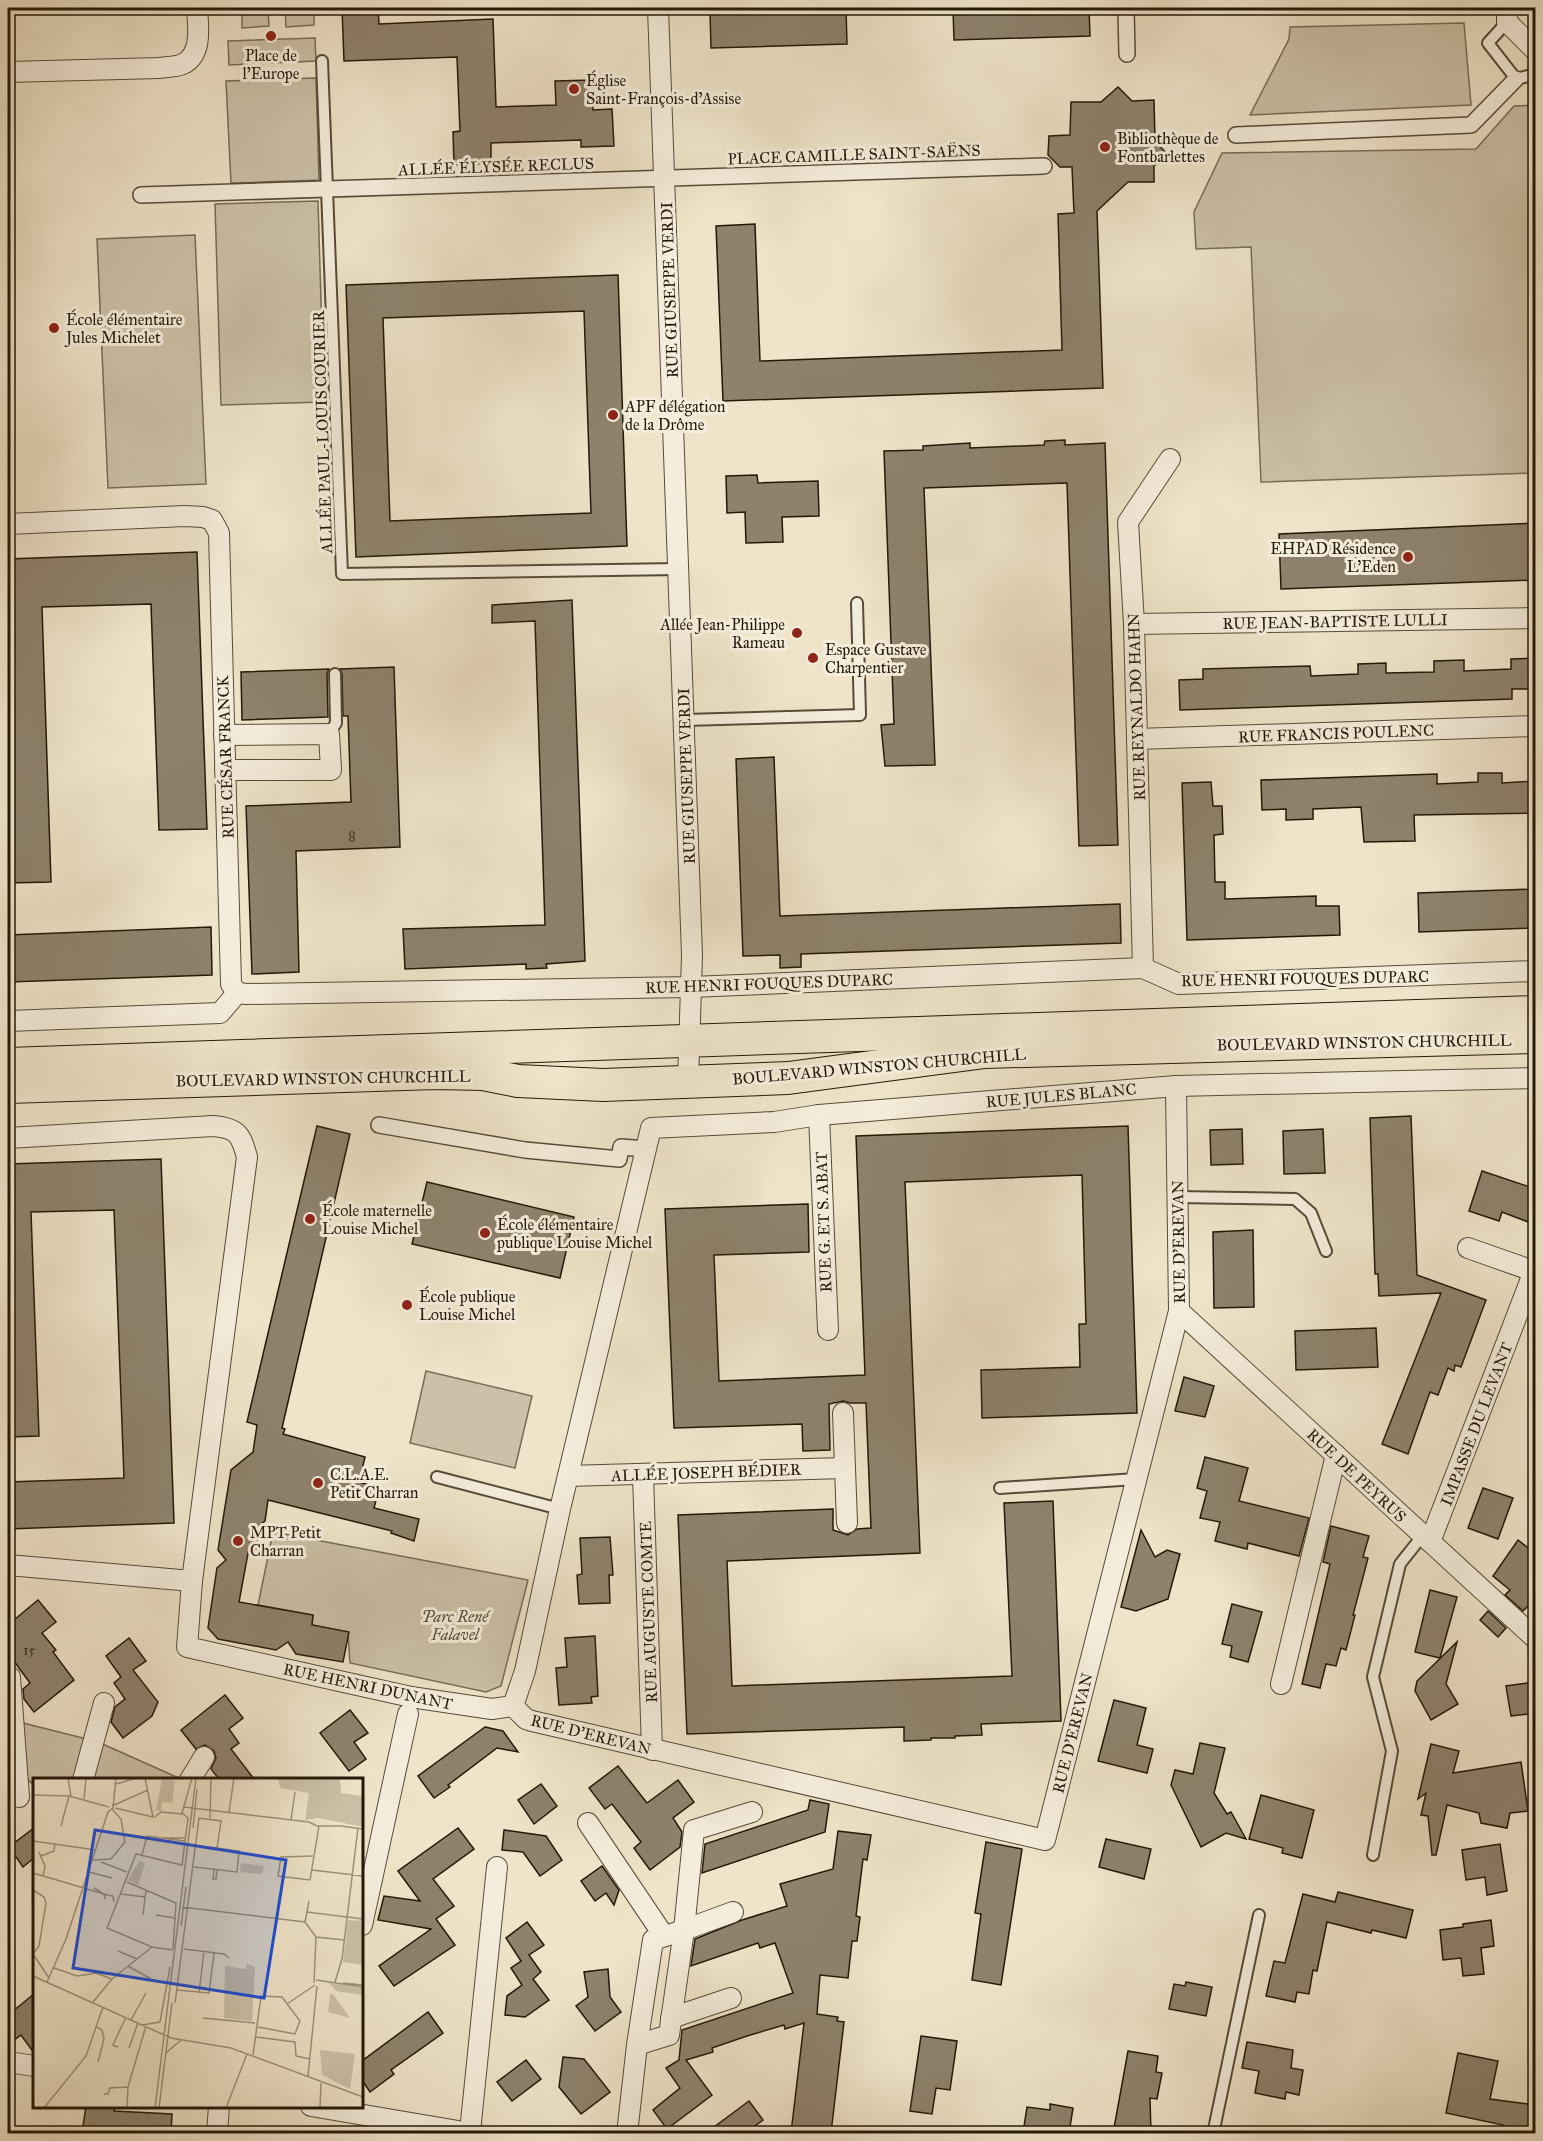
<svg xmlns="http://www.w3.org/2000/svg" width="1543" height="2141" font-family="'IM FELL Great Primer',serif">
<rect width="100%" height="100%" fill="#efe4c9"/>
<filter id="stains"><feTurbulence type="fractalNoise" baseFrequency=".00333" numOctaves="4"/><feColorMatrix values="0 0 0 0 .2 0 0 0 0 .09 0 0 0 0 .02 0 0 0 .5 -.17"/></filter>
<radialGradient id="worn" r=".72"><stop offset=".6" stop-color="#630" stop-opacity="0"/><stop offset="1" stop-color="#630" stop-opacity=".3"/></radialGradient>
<g fill="#ccc1a8" stroke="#786c58" stroke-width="1.5">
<path d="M242,8H268L269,26L242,28Z"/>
<path d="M285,8H314V25L286,27Z"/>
<path d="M1464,23L1471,105L1250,115L1289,39L1290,27Z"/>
<path d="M315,38L316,61L229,65L228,41Z"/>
<path d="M316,78L319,180L231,183L226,81Z"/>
<path d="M1535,105V473L1261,482L1251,247L1196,249L1194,212L1222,153L1476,149L1514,106Z"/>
<path d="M318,201L324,402L221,405L215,204Z"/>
<path d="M195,235L206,484L108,488L97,239Z"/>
<path d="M426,1371L532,1396L515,1468L410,1443Z"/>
<path d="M273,1532L528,1580L501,1686L486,1692L350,1663L348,1632L312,1625L313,1615L258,1605Z"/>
<path d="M19,1722L87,1739L76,1777L73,1779L34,1780V1786L24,1775Z"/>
<path d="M98,1742L181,1779L93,1780Z"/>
</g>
<g fill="#8e826d" stroke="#241809" stroke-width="1.5" fill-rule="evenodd">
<path d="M342,8H378L379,24L493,19L496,107L556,105L555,81L592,80L593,110L612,109L614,146L581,147V140L491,143V163L454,165L453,132L460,131L457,57L344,61Z"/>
<path d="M810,8H846L847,44L711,48L710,12L810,9Z"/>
<path d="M953,8H1089L1090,36L954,40Z"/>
<path d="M1118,87L1132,101L1154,100L1155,141L1167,154L1154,166V182H1128L1097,211L1103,388L723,401L716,226L755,224L760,361L1062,350L1058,214L1074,213L1072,167H1060L1048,155L1049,136L1070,135L1071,102H1101Z"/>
<path d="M618,275L627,546L356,557L346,285ZM584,311L591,513L390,521L383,318Z"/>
<path d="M1065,440V445L1105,443L1118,845L1079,846L1067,483L924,488L935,765L885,766L881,725L894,724L884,451L923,450V446L970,443V448L1044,445L1045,441Z"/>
<path d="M757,475L758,483L818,481L819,516L782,517L783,542L746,543L745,512L727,513L726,476Z"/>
<path d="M1536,523V580L1281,589L1279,534Z"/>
<path d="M197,552L207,829L159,830L151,604L42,607L51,882L8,883V559Z"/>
<path d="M572,600L585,961L546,964L547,968L526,969V964L405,969L403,929L545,925L535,621L492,623V605Z"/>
<path d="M1536,658V689H1512V699L1180,710L1179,680L1203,679V669L1310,666L1311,676L1358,674V664L1386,663V673L1434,672V661L1464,660V671L1511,669V659Z"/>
<path d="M394,667L400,847L296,851L299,972L252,974L246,806L351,802L348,716H343L342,674L340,669Z"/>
<path d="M329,669L327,674L328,717L242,720L241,672Z"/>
<path d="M774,757L780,916L1120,904L1121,943L801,954V967L780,968V955L743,956L736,759Z"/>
<path d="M1478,773H1502V783L1536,781V813L1414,815L1415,841L1364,842L1361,807L1313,809V819L1286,820V809L1262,810L1261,780L1437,774V784L1478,782Z"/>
<path d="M1211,782L1213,806H1222L1223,834L1214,835L1215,882H1225V899L1316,896V906H1339L1340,935L1187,940L1182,783Z"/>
<path d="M1536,889L1534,928L1419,932L1418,893Z"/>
<path d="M211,927L212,975L8,982V935Z"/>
<path d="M1411,1116L1417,1275L1486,1300L1461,1367L1455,1365L1454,1371L1448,1368L1438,1395L1430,1392L1408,1454L1382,1444L1441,1293L1379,1296L1378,1274H1375L1370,1118Z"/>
<path d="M317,1126L350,1134L282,1428L285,1429L283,1434L365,1457L359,1482L379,1488L374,1508L419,1519L414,1541L391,1533L392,1531L268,1500L265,1521L260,1525L256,1549L249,1548L239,1602L313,1615L312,1625L349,1632L343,1662L296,1654L288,1642L276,1650L218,1639L208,1628L217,1568L226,1560L218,1550L231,1470L253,1452L257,1425L247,1422Z"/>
<path d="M1128,1126L1137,1413L982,1418L981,1370L1080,1367L1079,1324H1086L1082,1175L905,1182L920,1553L727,1561L732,1686L1012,1676L1004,1503L1053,1501L1061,1721L981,1724L982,1735L955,1736V1738H931V1740L904,1741V1727L687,1734L678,1515L833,1509V1530L848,1535L857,1529L871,1528L866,1403H850L843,1401L829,1404L830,1450L803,1451L802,1424L674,1428L665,1209L808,1204L809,1252L714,1255L719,1381L865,1375L856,1136Z"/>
<path d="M1242,1129L1243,1164L1211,1165L1210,1130Z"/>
<path d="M1323,1129L1325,1173L1284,1174L1283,1131Z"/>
<path d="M161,1159L174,1523L8,1529V1482L124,1478L114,1210L31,1212L39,1436L8,1437V1164Z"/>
<path d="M1482,1171L1536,1189V1225L1502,1212L1499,1221L1469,1211Z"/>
<path d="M427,1182L574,1217L560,1278L412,1244Z"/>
<path d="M1253,1230L1254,1307L1214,1308L1213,1232Z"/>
<path d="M1376,1328L1378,1367L1296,1370L1295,1331Z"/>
<path d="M1184,1377L1214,1386L1205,1417L1175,1411Z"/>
<path d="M1205,1457L1248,1468L1239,1501L1309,1518L1299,1556L1248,1543L1247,1549L1215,1541L1220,1522L1200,1518L1207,1491L1197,1488Z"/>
<path d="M1483,1488L1513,1498L1498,1539L1468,1528Z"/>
<path d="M1331,1526L1369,1536L1363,1557L1368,1558L1353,1615H1355L1346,1650L1341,1648L1336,1666L1326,1664L1320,1688L1302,1684L1330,1564L1323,1562Z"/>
<path d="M1141,1530L1155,1557L1167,1550L1180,1554L1168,1599L1136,1611L1121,1607Z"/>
<path d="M610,1537L613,1575H609L610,1603L579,1604L577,1575L582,1574L580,1538Z"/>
<path d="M1518,1540L1536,1554V1598L1523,1611L1505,1595L1510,1590L1493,1576Z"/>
<path d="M1430,1590L1457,1597L1440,1658L1415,1652Z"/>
<path d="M38,1600L56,1622L42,1633L56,1650L53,1652L74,1680L34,1712L24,1699L23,1689L30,1683L8,1653V1625Z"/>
<path d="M1232,1604L1262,1612L1248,1662L1230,1657L1232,1646L1222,1644Z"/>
<path d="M1488,1611L1506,1628L1498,1637L1480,1620Z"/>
<path d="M595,1636L598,1696L591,1697L592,1703L559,1705L556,1668L567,1667L565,1638Z"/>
<path d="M129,1638L146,1661L133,1670L158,1702L152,1716L123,1738L111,1722L115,1707L125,1699L114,1683L121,1677L106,1656Z"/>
<path d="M1457,1642L1446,1684L1458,1704L1431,1720L1415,1691L1417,1681Z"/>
<path d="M1536,1682V1713L1511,1716L1506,1686Z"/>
<path d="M225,1695L243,1718L229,1729L239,1743L231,1749L254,1779H219L211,1769L216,1758L214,1751L205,1745L196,1749L181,1730Z"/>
<path d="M1114,1700L1146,1708L1137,1745L1153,1749L1147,1773L1098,1761Z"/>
<path d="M350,1710L368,1733L354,1742L366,1759L349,1771L320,1733Z"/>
<path d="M485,1727L503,1731L518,1752L497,1748L448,1785L450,1787L434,1798L418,1776Z"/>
<path d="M1200,1743L1225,1748L1214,1793L1227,1814L1231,1812L1246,1839L1226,1833L1201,1847L1171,1785L1175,1770L1193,1774Z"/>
<path d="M1431,1744L1459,1751L1453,1773L1521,1762L1528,1811L1510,1813L1507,1828L1481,1823L1479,1813L1447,1805L1436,1855H1432L1428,1816L1421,1815L1426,1793L1418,1799Z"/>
<path d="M618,1766L647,1803L678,1780L694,1802L673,1818L682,1832L680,1847L650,1870L634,1848L641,1842L612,1804L605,1809L589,1788Z"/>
<path d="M541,1784L557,1806L534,1824L518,1800Z"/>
<path d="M1261,1795L1314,1810L1302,1858L1282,1853L1283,1848L1249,1839Z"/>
<path d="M810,1800L829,1804L825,1832L702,1873L705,1844L808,1810Z"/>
<path d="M34,1828V1858L23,1867L9,1847Z"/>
<path d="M458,1828L474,1849L433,1879L454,1906L436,1919L455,1945L394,1986L379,1966L431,1929L378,1920L384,1896L420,1901L398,1871Z"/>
<path d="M504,1830L546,1836L562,1860L540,1876L523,1852L502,1850Z"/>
<path d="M838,1831L871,1835L867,1860L863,1859L856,1916L860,1917L857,1941H852L848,1978L820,1975L817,2014L838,2017L837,2021L844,2022L831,2133H791L804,2023L785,2029L784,2025L747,2036L712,2048L713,2052L686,2060L712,2095L667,2129L653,2110L680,2088L666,2068L679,2060L682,2030L793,1993L775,1943L760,1948L758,1943L691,1966L695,1939L742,1920L787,1906L780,1884L833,1869Z"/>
<path d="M1106,1839L1151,1849L1144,1879L1099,1867Z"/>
<path d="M986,1842L1022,1849L1001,1985L972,1980L981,1914L975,1913Z"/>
<path d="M1500,1844L1507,1891L1487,1895L1485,1877L1466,1880L1462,1850Z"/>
<path d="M602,1866L619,1890L614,1905L606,1893L595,1901L581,1881Z"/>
<path d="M1338,1892L1413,1910L1406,1938L1372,1930L1371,1933L1327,1922L1317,1971L1313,1970L1309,1994L1297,1992L1295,2002L1266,1996L1274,1961L1285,1963L1303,1894L1335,1902Z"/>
<path d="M1491,1920L1494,1946L1481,1948L1484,1974L1463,1976L1461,1958L1443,1960L1440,1930L1463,1927V1924Z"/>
<path d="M527,1922L544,1945L529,1955L541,1972L533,1979L549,2000L525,2017L505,2015L507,1996L522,1985L511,1968L521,1961L506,1938Z"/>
<path d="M608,1969L610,1997L621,2012L595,2031L576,2006L588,1997L584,1972Z"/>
<path d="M1186,1982L1212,1987L1206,2016L1169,2009L1174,1984L1185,1986Z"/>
<path d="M34,1994V2053L21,2035L8,2045V2015Z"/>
<path d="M428,2012L443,2033L391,2070L394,2074L370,2092L362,2080V2061Z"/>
<path d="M921,2036L957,2041L950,2090L936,2088L932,2114L910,2111Z"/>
<path d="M1247,2042L1293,2050L1291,2068L1303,2070L1299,2095L1286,2092L1285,2099L1255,2093L1259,2071L1242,2068Z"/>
<path d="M1128,2051L1158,2056L1156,2072L1162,2073L1157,2099L1150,2098L1151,2133L1114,2128Z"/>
<path d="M1458,2053L1498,2061L1490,2099L1536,2105V2133H1501L1503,2125L1446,2113Z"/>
<path d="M563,2057L584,2059L610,2092L581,2114L559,2087Z"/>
<path d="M526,2060L541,2079L512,2101L497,2082Z"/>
<path d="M749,2101L763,2120L745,2133H706Z"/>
<path d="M1050,2104L1073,2108L1069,2133H1023L1027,2107L1050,2110Z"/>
<path d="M86,2106H115L114,2111L172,2114L171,2133H82Z"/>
</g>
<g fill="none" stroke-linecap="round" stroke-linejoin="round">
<g stroke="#574b39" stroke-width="14">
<g id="service">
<path d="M1507,22L1488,43L1516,79L1536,74"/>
<path d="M322,61L342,574L679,569"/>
<path d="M685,720L860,715L857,603"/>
<path d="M329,734L336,723L335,674"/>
<path d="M1177,1197L1295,1199L1311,1213L1326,1251"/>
<path d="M437,1477L560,1509"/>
<path d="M1000,1488L1136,1479"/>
<path d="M1373,1855L1392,1751L1373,1677L1400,1564L1423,1535"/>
<path d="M1213,2134L1259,1915"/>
</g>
</g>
<g stroke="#574b39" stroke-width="18">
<g id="pedestrian">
<path d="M1126,8L1127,54"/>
<path d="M1236,135L1471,125L1516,79"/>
<path d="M141,195L1044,166"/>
<path d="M379,1125L525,1150L619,1159L621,1147L646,1149"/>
</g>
</g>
<g stroke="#574b39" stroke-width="22">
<g id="minor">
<path d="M658,8L692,955L688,1082"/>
<path d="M1507,8V22L1536,51"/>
<path d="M8,72L159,68C166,67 176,67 183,64C203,54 198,26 197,8"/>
<path d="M8,524L185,516L203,517L212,520L219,533L231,984L237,993"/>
<path d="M1134,624L1536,618"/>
<path d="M224,735L329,734L331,770H225"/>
<path d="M1137,739L1536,726"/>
<path d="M1143,968L1134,624L1128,522L1170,459"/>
<path d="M237,993L247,994L691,987L1143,968L1179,984L1536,971"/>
<path d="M8,1021L220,1013L237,993"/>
<path d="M819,1115L828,1330"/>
<path d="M8,1138L213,1126C238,1128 241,1135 247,1157L192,1581L187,1647L411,1697L492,1709L513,1706"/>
<path d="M1468,1248L1536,1272"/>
<path d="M1179,1311L1536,1639"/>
<path d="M843,1413L847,1523"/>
<path d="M643,1475L652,1750"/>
<path d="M568,1476L844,1468"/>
<path d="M1430,1542L1534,1271"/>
<path d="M8,1565L192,1581"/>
<path d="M10,1677L19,1797"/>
<path d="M1281,1684L1336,1455"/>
<path d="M513,1706L525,1671L560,1509L651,1128L774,1122L819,1115L1176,1086L1536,1078"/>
<path d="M513,1706L526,1719L532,1721L1045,1840L1179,1311L1176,1086"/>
<path d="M83,1780L104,1703"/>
<path d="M190,1780L204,1757"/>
<path d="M588,1823L664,1936"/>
<path d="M733,1912L684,1930L694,1830L752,1812"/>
<path d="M362,1925L408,1714"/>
<path d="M671,2018L731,1998"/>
<path d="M8,2062L34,2066"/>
<path d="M311,2106L476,2134"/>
<path d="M470,2132L497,1867"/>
<path d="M217,2134L219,2106"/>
<path d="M627,2134L637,2045L653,1940L684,1930L669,2035L637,2045"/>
</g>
</g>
<g stroke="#241809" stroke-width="34">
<g id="primary">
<path d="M8,1064L1536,1012"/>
<path d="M8,1087L435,1073L483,1074L518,1081L603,1085L788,1078L985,1052L1536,1037"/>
</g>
</g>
<use href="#service" stroke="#f5eddc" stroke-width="10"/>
<use href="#pedestrian" stroke="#f5eddc" stroke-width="15"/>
<use href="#minor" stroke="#f5eddc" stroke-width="20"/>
<use href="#primary" stroke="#efe4c9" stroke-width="32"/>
</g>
<g fill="#8f2418" stroke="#f5eddc" stroke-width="2">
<circle cx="271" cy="36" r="6"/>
<circle cx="574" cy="89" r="6"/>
<circle cx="1105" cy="147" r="6"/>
<circle cx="54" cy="328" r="6"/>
<circle cx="613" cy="415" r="6"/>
<circle cx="1408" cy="557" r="6"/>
<circle cx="797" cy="633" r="6"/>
<circle cx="813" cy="658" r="6"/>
<circle cx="310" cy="1219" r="6"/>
<circle cx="485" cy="1233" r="6"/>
<circle cx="407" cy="1305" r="6"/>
<circle cx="318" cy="1483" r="6"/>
<circle cx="238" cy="1541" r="6"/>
</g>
<g text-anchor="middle" stroke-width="6" stroke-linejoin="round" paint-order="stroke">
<g font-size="14" fill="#3e3222">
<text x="352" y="841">8</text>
<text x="29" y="1655">15</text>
</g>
<g font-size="16" fill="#241809" stroke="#f5eddc" text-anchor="start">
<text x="271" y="61" text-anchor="middle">Place de<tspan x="271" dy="18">l'Europe</tspan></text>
<text x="586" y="86">Église<tspan x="586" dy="18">Saint-François-d'Assise</tspan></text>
<text x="1117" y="144">Bibliothèque de<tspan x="1117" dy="18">Fontbarlettes</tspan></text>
<text x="66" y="325">École élémentaire<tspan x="66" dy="18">Jules Michelet</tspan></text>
<text x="625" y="412">APF délégation<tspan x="625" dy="18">de la Drôme</tspan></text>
<text x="1396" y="554" text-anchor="end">EHPAD Résidence<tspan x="1396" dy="18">L'Eden</tspan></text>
<text x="785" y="630" text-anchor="end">Allée Jean-Philippe<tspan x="785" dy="18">Rameau</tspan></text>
<text x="825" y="655">Espace Gustave<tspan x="825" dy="18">Charpentier</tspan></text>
<text x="322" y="1216">École maternelle<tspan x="322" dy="18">Louise Michel</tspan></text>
<text x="497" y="1230">École élémentaire<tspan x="497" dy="18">publique Louise Michel</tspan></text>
<text x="419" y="1302">École publique<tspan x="419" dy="18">Louise Michel</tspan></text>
<text x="330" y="1480">C.L.A.E.<tspan x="330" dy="18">Petit Charran</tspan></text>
<text x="250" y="1538">MPT Petit<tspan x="250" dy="18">Charran</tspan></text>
</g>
<g font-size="16" fill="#241809" stroke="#f5eddc">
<text transform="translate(854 154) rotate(-2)" y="6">PLACE CAMILLE SAINT-SAËNS</text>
<text transform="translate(496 166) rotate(-2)" y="6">ALLÉE ÉLYSÉE RECLUS</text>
<text transform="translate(669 290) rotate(-92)" y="6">RUE GIUSEPPE VERDI</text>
<text transform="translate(322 432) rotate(-92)" y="6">ALLÉE PAUL-LOUIS COURIER</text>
<text transform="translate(1335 621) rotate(-1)" y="6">RUE JEAN-BAPTISTE LULLI</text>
<text transform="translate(1136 707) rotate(-92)" y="6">RUE REYNALDO HAHN</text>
<text transform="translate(1336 733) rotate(-2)" y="6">RUE FRANCIS POULENC</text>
<text transform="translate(225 757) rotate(-92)" y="6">RUE CÉSAR FRANCK</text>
<text transform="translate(686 776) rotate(-92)" y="6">RUE GIUSEPPE VERDI</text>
<text transform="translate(1305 978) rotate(-1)" y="6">RUE HENRI FOUQUES DUPARC</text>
<text transform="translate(769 983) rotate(-2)" y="6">RUE HENRI FOUQUES DUPARC</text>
<text transform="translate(1364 1042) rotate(-1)" y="6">BOULEVARD WINSTON CHURCHILL</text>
<text transform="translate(879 1066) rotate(-5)" y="6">BOULEVARD WINSTON CHURCHILL</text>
<text transform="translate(323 1078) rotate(-1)" y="6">BOULEVARD WINSTON CHURCHILL</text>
<text transform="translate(1061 1095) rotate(-5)" y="6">RUE JULES BLANC</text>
<text transform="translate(823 1222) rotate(-92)" y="6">RUE G. ET S. ABAT</text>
<text transform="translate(1178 1242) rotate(-91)" y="6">RUE D'EREVAN</text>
<text transform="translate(1476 1424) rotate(-69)" y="6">IMPASSE DU LEVANT</text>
<text transform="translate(706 1472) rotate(-2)" y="6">ALLÉE JOSEPH BÉDIER</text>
<text transform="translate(1357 1475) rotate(43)" y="6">RUE DE PEYRUS</text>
<text transform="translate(648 1612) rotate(-92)" y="6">RUE AUGUSTE COMTE</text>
<text transform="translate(368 1686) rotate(12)" y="6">RUE HENRI DUNANT</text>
<text transform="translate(1072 1733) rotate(-76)" y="6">RUE D'EREVAN</text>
<text transform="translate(591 1734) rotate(14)" y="6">RUE D'EREVAN</text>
</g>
<g font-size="16" font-style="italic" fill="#564b39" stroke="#f5eddc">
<text x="455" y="1622">Parc René<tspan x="455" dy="18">Falavel</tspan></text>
</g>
</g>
<g transform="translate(33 1778)">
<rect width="330" height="330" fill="#efe4c9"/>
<path d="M245,0H307L308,15L330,18V49L285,40L272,42L276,15L247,10ZM129,1L142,3L139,25L129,24L128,33L123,32ZM106,83L112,85L105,107L95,102ZM208,85L231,88L229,96L207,94ZM315,142L330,143V187L310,184ZM214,186L222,189L219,243L191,240L192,188L213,191ZM296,205L330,210V217L303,213ZM297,216H300L317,240L295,234ZM287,272L322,276L317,311L289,297Z" fill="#ccc1a8"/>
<path fill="none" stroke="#9e927c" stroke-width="1.5" d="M35,0L38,18M83,6L104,0M0,17L36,18L76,29M51,21L53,0M79,28L115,12M151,29L276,44L284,48H308M82,30L120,39L112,0M196,34L201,0M122,39L128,34L150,36M177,40L178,0M258,42L262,14M28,48L36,18M308,48L330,51M160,50L164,11M131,60H152M0,63L63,72M6,74L12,88L10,98M109,77L114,58L152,63M8,78L21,73L22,65M280,78L248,79L245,98L277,102L286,48M60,82L78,81L92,64L88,41L79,31M68,84L94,94M161,89L204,94L206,73L175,69M181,92L180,101H183L184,92M279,92L330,98M56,94L79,100M0,95L71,116L61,110M94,104L143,125L140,171M0,112L11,119L13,125L6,168L0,176M88,116L112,119M72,121L71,116L80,118L81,124M149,129L272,144M274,134L330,141M110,137L113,112M123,137L142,140M272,144L283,159L281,205M272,144L276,123M148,148L153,109M283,159L311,162M151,171L191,176L196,180M140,172L119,169L74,150L103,76L149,87L155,40L149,35L159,0M85,173L104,181M0,176L16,200M95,188L118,201M21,190L44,198L63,195L79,201M0,198L138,260L198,270L330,319M283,202L330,209M14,204L33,161L75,34L80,30L83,0M302,204L309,181L325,50M310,205L330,207M144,212L176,215L181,175M166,215L171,173M60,224L79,201L119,169M142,225L166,40L188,43L184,70M254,226L282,207M170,240L222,245M98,242L113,215M109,247L127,244L137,189M64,249L69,252L71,261L65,284M225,249L262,256L267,243M223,259L262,264L263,278L277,281M85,269L80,267L93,239M96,270L105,245M133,275L148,262M220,277L228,218L249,219L267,243M275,298L284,208M71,316H75L77,310L95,309M11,330L53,278L70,229M94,330L95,309L113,248M122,330L163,0M126,330L139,225M193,330L214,276M287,330L288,305"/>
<path fill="#1d4ed8" fill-opacity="0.15" stroke="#1d4ed8" stroke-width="3" d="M62,52L253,82L231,220L40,190Z"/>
<rect width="330" height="330" fill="none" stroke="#241809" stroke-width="3"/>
</g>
<rect width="1543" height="2141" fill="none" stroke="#efe4c9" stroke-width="30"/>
<rect x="9" y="9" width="1525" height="2123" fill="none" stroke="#241809" stroke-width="3"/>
<rect x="15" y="15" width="1513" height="2111" fill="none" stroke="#241809" stroke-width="1.5"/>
<rect width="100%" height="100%" filter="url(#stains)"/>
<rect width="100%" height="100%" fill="url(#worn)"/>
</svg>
